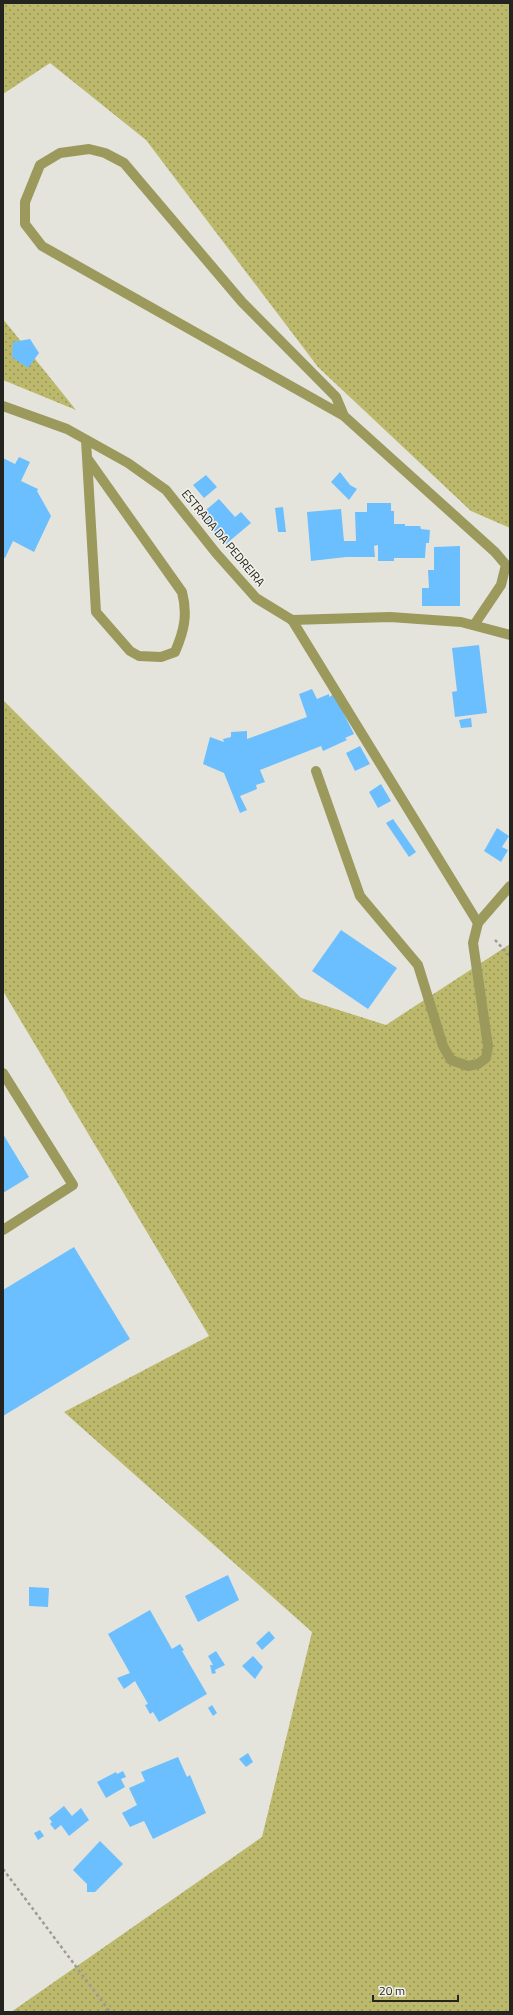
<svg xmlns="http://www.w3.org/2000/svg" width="513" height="2015" font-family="'Titillium Web',sans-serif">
<defs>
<pattern id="grass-dots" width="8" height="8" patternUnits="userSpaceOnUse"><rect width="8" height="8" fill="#bcb96d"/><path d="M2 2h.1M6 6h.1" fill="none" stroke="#989659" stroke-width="1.8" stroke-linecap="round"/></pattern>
</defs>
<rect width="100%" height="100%" fill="#e4e4dc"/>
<g fill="url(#grass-dots)">
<path d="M3,3H510V528L471,511L318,367L146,140L50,63L3,94Z"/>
<path d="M3,319L76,410L3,380Z"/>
<path d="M3,700L301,998L386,1025L510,944V2012H11L262,1837L312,1632L64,1412L209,1336L3,991Z"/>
</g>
<g fill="#6bbffe">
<path d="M30,339L39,353L28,368L12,357L13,342Z"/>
<path d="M19,457L30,462L21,481L38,489L37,491L51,516L34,552L13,541L5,558L3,557V458L15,464Z"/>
<path d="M340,472L350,485L357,489L349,500L331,482Z"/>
<path d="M206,475L217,487L204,498L193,485Z"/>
<path d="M219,499L235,517L241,512L251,523L226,544L200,515Z"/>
<path d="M367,503H391V511H394V524H405V526H420L421,529L430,530L429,543H426L425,558H394V561H378V545L374,546L375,557H346L311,561L307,512L341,509L344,541H356L355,512H367Z"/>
<path d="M283,507L286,532H278L275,508Z"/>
<path d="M460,546V606H422V588H429L428,570H434V547Z"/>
<path d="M479,645L487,713L455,717L452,692L457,691L452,648Z"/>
<path d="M312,689L317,699L329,694V697L334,694L354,734L345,738L347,740L323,751L321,746L260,770L265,782L256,785L257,789L240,796L247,810L240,813L224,773L203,764L210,737L224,742L223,739L231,737V732L247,731V739L307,717L299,694Z"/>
<path d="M471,718L472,727L461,728L459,720Z"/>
<path d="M360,746L370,764L355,771L346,753Z"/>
<path d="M381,784L391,801L378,808L369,792Z"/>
<path d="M393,819L416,852L409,857L386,823Z"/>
<path d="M497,828L509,836L502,847L508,850L501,862L484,851Z"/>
<path d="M341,930L397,968L368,1009L312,971Z"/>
<path d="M3,1134L29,1177L3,1193Z"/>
<path d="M74,1247L130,1339L3,1416V1290Z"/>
<path d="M228,1575L239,1600L198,1622L185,1596Z"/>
<path d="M29,1587L49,1588L48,1607L29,1606Z"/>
<path d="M150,1610L172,1649L180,1644L184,1650L182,1651L207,1694L159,1722L153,1712L150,1714L145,1705L148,1704L135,1681L124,1689L117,1678L130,1673L108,1634Z"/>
<path d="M269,1631L275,1638L262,1650L256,1643Z"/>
<path d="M216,1651L225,1665L215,1670L216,1673L212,1674L210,1665H213L208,1656Z"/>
<path d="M253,1656L263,1667L255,1679L242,1666Z"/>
<path d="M212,1705L217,1713L213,1716L208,1708Z"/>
<path d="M248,1753L253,1762L246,1767L239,1759Z"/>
<path d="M178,1757L187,1777L190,1775L206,1813L153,1839L144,1821L130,1827L122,1813L137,1805L129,1788L145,1781L141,1772Z"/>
<path d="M123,1771L126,1777L121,1779L125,1787L106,1798L97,1782L116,1772L117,1774Z"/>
<path d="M64,1806L72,1816L81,1808L89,1820L69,1836L61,1825L55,1830L50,1824L52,1822L49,1818Z"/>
<path d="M40,1830L44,1836L38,1840L34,1833Z"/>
<path d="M100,1841L123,1864L95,1892H87V1884L73,1870Z"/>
</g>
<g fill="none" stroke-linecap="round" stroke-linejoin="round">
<g stroke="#9b9b95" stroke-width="2.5" stroke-dasharray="3 3" stroke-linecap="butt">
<path d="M495,940L510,956"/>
<path d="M3,1869L110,2012"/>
</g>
<g stroke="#9b995c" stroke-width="10">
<path d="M3,406L67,429L128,463L166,490L216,553L256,598L292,620L390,617L461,622L510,635"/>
<path d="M344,416L336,397L242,302L124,163L105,153L89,149L60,153L40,165L25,202V224L42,246L344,416L495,552L506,565L501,585L474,625"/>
<path d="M86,440L96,612L130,651L139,656L161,657L175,652C184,631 188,615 182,592L87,458"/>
<path d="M292,620L478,923"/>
<path d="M316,771L360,896L418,965L443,1046L451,1060L468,1066L478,1064L486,1058L488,1046L473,943L478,923L510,886"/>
<path d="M3,1073L73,1185L3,1230"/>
</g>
</g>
<g text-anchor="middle" stroke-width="3" stroke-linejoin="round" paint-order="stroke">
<g font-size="12" fill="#232320" stroke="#f2f2e9">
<text transform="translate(223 538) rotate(50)" y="4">ESTRADA DA PEDREIRA</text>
</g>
</g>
<rect width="513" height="2015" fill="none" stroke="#232320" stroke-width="8"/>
<path d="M373 1995v6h85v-6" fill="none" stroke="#232320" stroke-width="2"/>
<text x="379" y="1995" font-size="12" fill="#232320" stroke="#f2f2e9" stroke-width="3" paint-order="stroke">20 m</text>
</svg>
